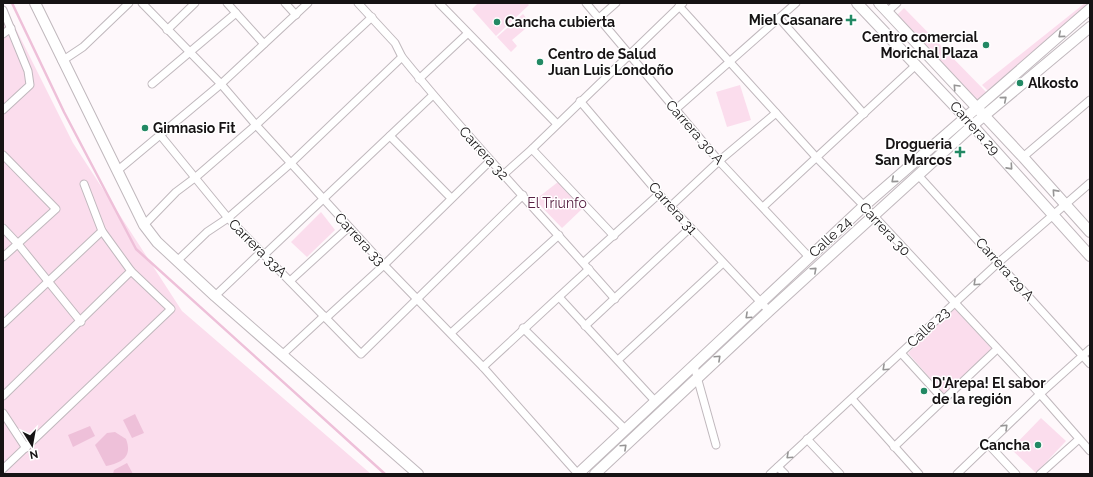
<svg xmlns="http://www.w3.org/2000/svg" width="1093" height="477" font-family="Raleway,sans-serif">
<rect width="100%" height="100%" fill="#fef8fb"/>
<g fill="#fbdded">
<path d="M3,3L73,143L182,311L371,474H3Z"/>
<path d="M478,3H527L529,5L496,36L472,9Z"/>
<path d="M1085,3H1090V9L989,92L982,85Z"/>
<path d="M904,8L988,94L976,103L895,17Z"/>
<path d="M523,14L531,24L512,40L517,46L511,52L497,37Z"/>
<path d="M740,85L751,120L727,127L716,92Z"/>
<path d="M558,182L582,209L562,228L535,200Z"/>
<path d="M321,212L335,230L307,257L291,242Z"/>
<path d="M952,309H955L992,349L944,394L908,353Z"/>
<path d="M1041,418L1066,441L1036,473L1011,449Z"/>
</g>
<g fill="#eec0d9">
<path d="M135,414L144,433L132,438L123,420Z"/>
<path d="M90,426L95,436L73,447L68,435Z"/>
<path d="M115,432L126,439C133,457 121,463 106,466L95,445L107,433Z"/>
<path d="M127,463L133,474H113L114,470Z"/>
</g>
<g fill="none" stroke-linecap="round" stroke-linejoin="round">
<path stroke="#eec0d9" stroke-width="2.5" d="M12,3L64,112L136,249L385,474"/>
<g stroke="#c0b8bd" stroke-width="9">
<g id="street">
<path d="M142,3L221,84L256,125L384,265L483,367L578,474"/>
<path d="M227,3L264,44"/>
<path d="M285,3L296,15"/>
<path d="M358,3L395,43L402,57C470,141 544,218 615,299"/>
<path d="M439,3L557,124"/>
<path d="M586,3L719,161L809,257"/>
<path d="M679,6L816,157L874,216L1040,394L1090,451"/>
<path d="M3,10L28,71L30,85L3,110"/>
<path d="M887,12L897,3"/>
<path d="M599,18L616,3"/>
<path d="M779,18L864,114"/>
<path d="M167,30L195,3"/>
<path d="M3,34L11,28"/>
<path d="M62,61L83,47L129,3"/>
<path d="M419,79L467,34"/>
<path d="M152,84L236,13"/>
<path d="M580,101L659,194L769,311"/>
<path d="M675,110L796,3"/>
<path d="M161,136L228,218L361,354L523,195"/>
<path d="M390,136L451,198"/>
<path d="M532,149L614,236"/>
<path d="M3,155L56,209L3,257"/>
<path d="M1023,157L1090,100"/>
<path d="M117,171L221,84L308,3"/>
<path d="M503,175L532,149L683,3"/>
<path d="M918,175L1090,364"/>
<path d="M671,206L719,161L776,113"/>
<path d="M763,207L916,65"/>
<path d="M144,225L176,192L196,177L256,125L372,17"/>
<path d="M3,228L18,244L81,322"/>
<path d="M264,255L433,95"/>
<path d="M177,261L207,232L228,218L291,163L402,57"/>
<path d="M584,262L659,194"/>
<path d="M290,281L349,227"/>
<path d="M215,296L261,252"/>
<path d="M559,297L655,401"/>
<path d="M326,318L384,265L490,161"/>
<path d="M3,324L102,231"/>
<path d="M585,326L690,228"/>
<path d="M523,328L625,429"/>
<path d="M451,333L559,235"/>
<path d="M901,353L943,399"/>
<path d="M283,354L324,316"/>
<path d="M618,360L723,263"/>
<path d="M694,366L716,445"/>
<path d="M483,367L589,269"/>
<path d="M3,396L131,271"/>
<path d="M852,399L919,474"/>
<path d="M3,413L26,448"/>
<path d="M807,439L840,474"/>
<path d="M988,444L1016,474"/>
<path d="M894,447L997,349"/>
<path d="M778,467L785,474"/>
<path d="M3,469L171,309L131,271L102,231L84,184"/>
<path d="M770,474L999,262L1090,183"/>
<path d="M957,474L1040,394L1090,349"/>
<path d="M1040,474L1079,439"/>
</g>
</g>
<g stroke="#c0b8bd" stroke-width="12">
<g id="secondary">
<path d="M35,3L144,225L157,242L215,296L418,474"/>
<path d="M857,3L965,117L1090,256"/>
<path d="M879,3L1023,157L1090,232"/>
<path d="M578,474L864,206L1090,9"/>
<path d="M595,474L769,311L973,125L1090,27"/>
</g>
</g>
<use href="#street" stroke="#fff" stroke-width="7"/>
<use href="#secondary" stroke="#fff" stroke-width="10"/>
</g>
<defs><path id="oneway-chevron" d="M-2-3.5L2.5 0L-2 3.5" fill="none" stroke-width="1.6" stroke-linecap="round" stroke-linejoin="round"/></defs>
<g stroke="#969595">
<use href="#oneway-chevron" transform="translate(1061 35) rotate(139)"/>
<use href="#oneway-chevron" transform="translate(956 87) rotate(-133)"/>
<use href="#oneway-chevron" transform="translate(1004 99) rotate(-40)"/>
<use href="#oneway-chevron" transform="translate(1010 167) rotate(48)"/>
<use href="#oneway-chevron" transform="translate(894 180) rotate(139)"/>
<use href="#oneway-chevron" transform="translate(1055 192) rotate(-132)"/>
<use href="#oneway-chevron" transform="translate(814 270) rotate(-42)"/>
<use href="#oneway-chevron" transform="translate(976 283) rotate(137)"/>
<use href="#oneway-chevron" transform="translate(748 316) rotate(137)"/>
<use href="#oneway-chevron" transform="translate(718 358) rotate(-43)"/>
<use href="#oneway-chevron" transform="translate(885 368) rotate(137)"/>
<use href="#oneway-chevron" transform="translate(1005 427) rotate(-44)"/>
<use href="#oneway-chevron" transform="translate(624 447) rotate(-43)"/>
<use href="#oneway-chevron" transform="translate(789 456) rotate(137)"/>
</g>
<g fill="#228964" stroke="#fff" stroke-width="1.5">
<path d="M849 14h4v4h4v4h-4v4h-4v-4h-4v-4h4z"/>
<circle cx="497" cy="22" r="4"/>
<circle cx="986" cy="45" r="4"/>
<circle cx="540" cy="62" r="4"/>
<circle cx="1020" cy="83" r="4"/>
<circle cx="145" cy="128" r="4"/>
<path d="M958 146h4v4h4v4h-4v4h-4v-4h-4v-4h4z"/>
<circle cx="924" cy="391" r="4"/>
<circle cx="1038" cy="445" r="4"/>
</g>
<g text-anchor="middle" stroke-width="3" stroke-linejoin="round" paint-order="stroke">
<g font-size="14" font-weight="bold" fill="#161314" stroke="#fff" text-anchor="start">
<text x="843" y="25" text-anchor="end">Miel Casanare</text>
<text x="505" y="27">Cancha cubierta</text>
<text x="978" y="42" text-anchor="end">Centro comercial<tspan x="978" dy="16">Morichal Plaza</tspan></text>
<text x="548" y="59">Centro de Salud<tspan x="548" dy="16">Juan Luis Londoño</tspan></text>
<text x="1028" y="88">Alkosto</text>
<text x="153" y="133">Gimnasio Fit</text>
<text x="952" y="149" text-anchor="end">Drogueria<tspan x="952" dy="16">San Marcos</tspan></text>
<text x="932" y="388">D'Arepa! El sabor<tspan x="932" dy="16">de la región</tspan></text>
<text x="1030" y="450" text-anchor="end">Cancha</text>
</g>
<g font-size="14" fill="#161314" stroke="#fff">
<text transform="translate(975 128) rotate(48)" y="5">Carrera 29</text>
<text transform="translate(695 132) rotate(49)" y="5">Carrera 30 A</text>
<text transform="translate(484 153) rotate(48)" y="5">Carrera 32</text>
<text transform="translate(673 208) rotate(48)" y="5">Carrera 31</text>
<text transform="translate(885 229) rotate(47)" y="5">Carrera 30</text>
<text transform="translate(830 237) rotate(-43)" y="5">Calle 24</text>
<text transform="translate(360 239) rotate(47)" y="5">Carrera 33</text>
<text transform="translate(258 248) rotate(45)" y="5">Carrera 33A</text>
<text transform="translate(1005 269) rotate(48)" y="5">Carrera 29 A</text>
<text transform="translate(928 327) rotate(-43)" y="5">Calle 23</text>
</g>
<g font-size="14" fill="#582244" stroke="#fff">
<text x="557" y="208">El Triunfo</text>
</g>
</g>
<rect width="1093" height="477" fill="none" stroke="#161314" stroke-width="8"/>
<g transform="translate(32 445) rotate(169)" stroke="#ffffff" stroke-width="3" paint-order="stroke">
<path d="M0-3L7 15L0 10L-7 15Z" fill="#161314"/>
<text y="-6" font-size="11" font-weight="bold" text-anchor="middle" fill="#161314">N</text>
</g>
</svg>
